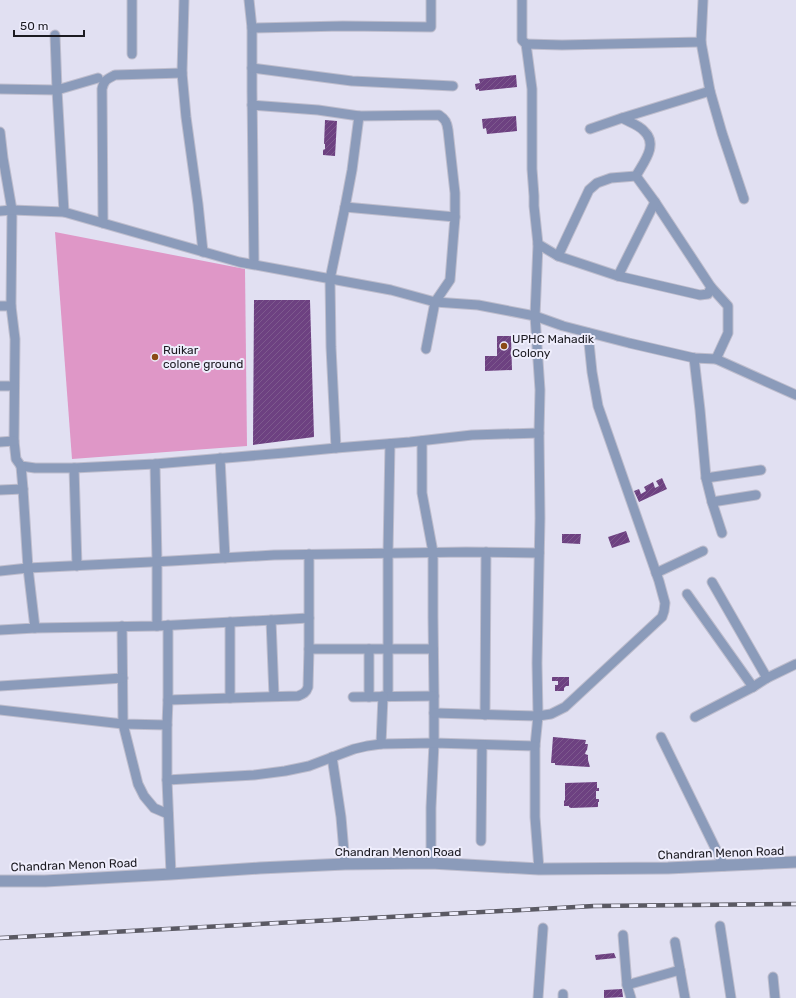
<svg xmlns="http://www.w3.org/2000/svg" width="796" height="998" font-family="Rubik,sans-serif">
<defs>
<pattern id="building-hatch" width="6" height="6" patternUnits="userSpaceOnUse"><rect width="6" height="6" fill="#6d4181"/><path d="M-1 1l2-2M0 6l6-6M5 7l2-2" fill="none" stroke="#7d598d"/></pattern>
</defs>
<rect width="100%" height="100%" fill="#e1e0f2"/>
<path fill="#df97c7" d="M55,232L245,269L247,446L72,459Z"/>
<g fill="url(#building-hatch)">
<path d="M516,75L517,87L479,91V89L476,90L475,84L480,83L479,79Z"/>
<path d="M516,116L517,131L487,134L486,128L483,129L482,119Z"/>
<path d="M325,120L337,121L335,156L323,155V150L325,149V144H324Z"/>
<path d="M254,300H310L314,437L253,445Z"/>
<path d="M497,336H511L512,370L485,371V356H497Z"/>
<path d="M662,478L667,489L639,502L634,491L639,489L641,494L646,491L644,487L653,482L655,488L659,486L656,481Z"/>
<path d="M626,531L630,542L612,548L608,537Z"/>
<path d="M562,534H581L580,544L562,543Z"/>
<path d="M552,677H569V686H566L564,688V691H555V685H558V681H552Z"/>
<path d="M553,737L586,740L585,744H588L587,750L586,751L585,754L588,755V760L590,767L555,765V763H551Z"/>
<path d="M597,782V788H599V791H596V799H599V802H598V807L571,808L569,807V806H564V801L565,800V783Z"/>
<path d="M614,953L616,958L596,960L595,955Z"/>
<path d="M622,989L623,997L604,998V990Z"/>
</g>
<g fill="none" stroke-linecap="round" stroke-linejoin="round">
<g stroke="#bebdcd" stroke-width="11">
<g id="minor">
<path d="M184,0L182,73L186,117L198,204L203,252"/>
<path d="M249,0L252,28V91L254,264"/>
<path d="M522,0V40L526,44L532,89V169L534,196V206L538,244L535,316L540,390L539,433L540,518L537,663L538,716L535,746V817L539,869"/>
<path d="M252,28L343,26L431,27V0"/>
<path d="M55,35L57,90L64,212"/>
<path d="M701,42L710,91L722,133L744,199"/>
<path d="M526,44L562,45L701,42L703,0"/>
<path d="M132,54V0"/>
<path d="M252,68L352,81L453,86"/>
<path d="M0,89L57,90L98,78"/>
<path d="M252,105L318,110L359,116L352,170L345,207"/>
<path d="M359,116L439,115C445,119 447,122 448,130L455,193V217"/>
<path d="M622,118C629,122 639,125 644,131C659,145 643,163 636,176"/>
<path d="M590,129L622,118L710,91"/>
<path d="M0,132L3,158L12,210L11,306L15,339L14,441L16,459L21,466L35,468H74L155,464L284,453L336,448L410,442L472,435L539,433"/>
<path d="M0,211L12,210L64,212L239,262L391,290L435,302L478,305L535,316L563,326L629,343L694,358L716,359L796,395"/>
<path d="M103,223L102,89C104,80 107,79 115,75L182,73"/>
<path d="M538,244L558,256L618,276L700,295L708,294L711,287L709,284L655,202L636,176"/>
<path d="M558,256L589,190L597,183L611,178L636,176"/>
<path d="M618,276L655,202"/>
<path d="M711,287L728,306V333L716,359"/>
<path d="M0,306H11"/>
<path d="M694,358L700,410L706,478L712,502L722,533"/>
<path d="M0,386H14"/>
<path d="M422,441V493L433,552V617L434,696V743L431,808V863"/>
<path d="M0,442L14,441"/>
<path d="M336,448L331,347L330,279L345,207L455,217L450,280L435,302L426,349"/>
<path d="M220,458L225,558"/>
<path d="M155,464L157,562V626"/>
<path d="M74,468L77,566"/>
<path d="M706,478L761,470"/>
<path d="M0,490L23,489"/>
<path d="M712,502L756,495"/>
<path d="M0,571L28,568L171,561L274,555L466,552L539,553"/>
<path d="M656,573L703,551"/>
<path d="M712,582L767,678"/>
<path d="M687,594L753,687"/>
<path d="M271,620L274,696"/>
<path d="M230,622V698"/>
<path d="M168,625V700L167,725V780L171,874"/>
<path d="M122,626L123,724L138,784L144,796L154,808L168,814"/>
<path d="M35,628L157,626L309,618"/>
<path d="M0,630L35,628L28,568L23,489L21,466"/>
<path d="M309,649H433"/>
<path d="M0,686L123,678"/>
<path d="M388,696V553L390,444"/>
<path d="M353,697L434,696"/>
<path d="M369,697V649"/>
<path d="M168,700L298,696C303,694 306,693 308,687L309,649V554"/>
<path d="M0,710L123,724L167,725"/>
<path d="M434,713L538,716L551,714L565,707L662,617L664,611L665,603L659,581L598,406L592,372L588,333"/>
<path d="M485,715L486,552"/>
<path d="M695,717L753,687L767,678L796,664"/>
<path d="M661,737L724,866"/>
<path d="M381,744L383,696"/>
<path d="M332,757L341,817L345,864"/>
<path d="M167,780L254,775L285,771L309,766L354,749L367,746L381,744L434,743L535,746"/>
<path d="M481,841L482,745"/>
<path d="M720,926L731,998"/>
<path d="M623,935L627,985L631,998"/>
<path d="M675,942L685,998"/>
<path d="M773,977L775,998"/>
<path d="M627,985L680,970"/>
<path d="M538,998L543,928"/>
<path d="M563,998V994"/>
</g>
</g>
<g stroke="#bebdcd" stroke-width="13">
<path id="tertiary" d="M0,881H45L171,874L260,868L345,864L431,863L539,869L668,868L796,862"/>
</g>
<use href="#minor" stroke="#8b9bba" stroke-width="9"/>
<use href="#tertiary" stroke="#8b9bba" stroke-width="11"/>
<g stroke="#5a5963" stroke-width="4.5">
<path id="rail" d="M0,938L594,906L796,904"/>
</g>
<use href="#rail" stroke="#eeedfc" stroke-width="3" stroke-dasharray="9" stroke-linecap="butt"/>
</g>
<g fill="#8b4a16" stroke="#eeedfc" stroke-width="1.5">
<circle cx="504" cy="346" r="4"/>
<circle cx="155" cy="357" r="4"/>
</g>
<g text-anchor="middle" stroke-width="4" stroke-linejoin="round" paint-order="stroke">
<g font-size="12" fill="#1c1b22" stroke="#eeedfc" text-anchor="start">
<text x="512" y="343">UPHC Mahadik<tspan x="512" dy="14">Colony</tspan></text>
<text x="163" y="354">Ruikar<tspan x="163" dy="14">colone ground</tspan></text>
</g>
<g font-size="12" fill="#1c1b22" stroke="#eeedfc">
<text x="398" y="856">Chandran Menon Road</text>
<text transform="translate(721 853) rotate(-2)" y="4">Chandran Menon Road</text>
<text transform="translate(74 865) rotate(-2)" y="4">Chandran Menon Road</text>
</g>
</g>
<path d="M14 30v6h70v-6" fill="none" stroke="#1c1b22" stroke-width="2"/>
<text x="20" y="30" font-size="12" fill="#1c1b22" stroke="#eeedfc" stroke-width="3" paint-order="stroke">50 m</text>
</svg>
